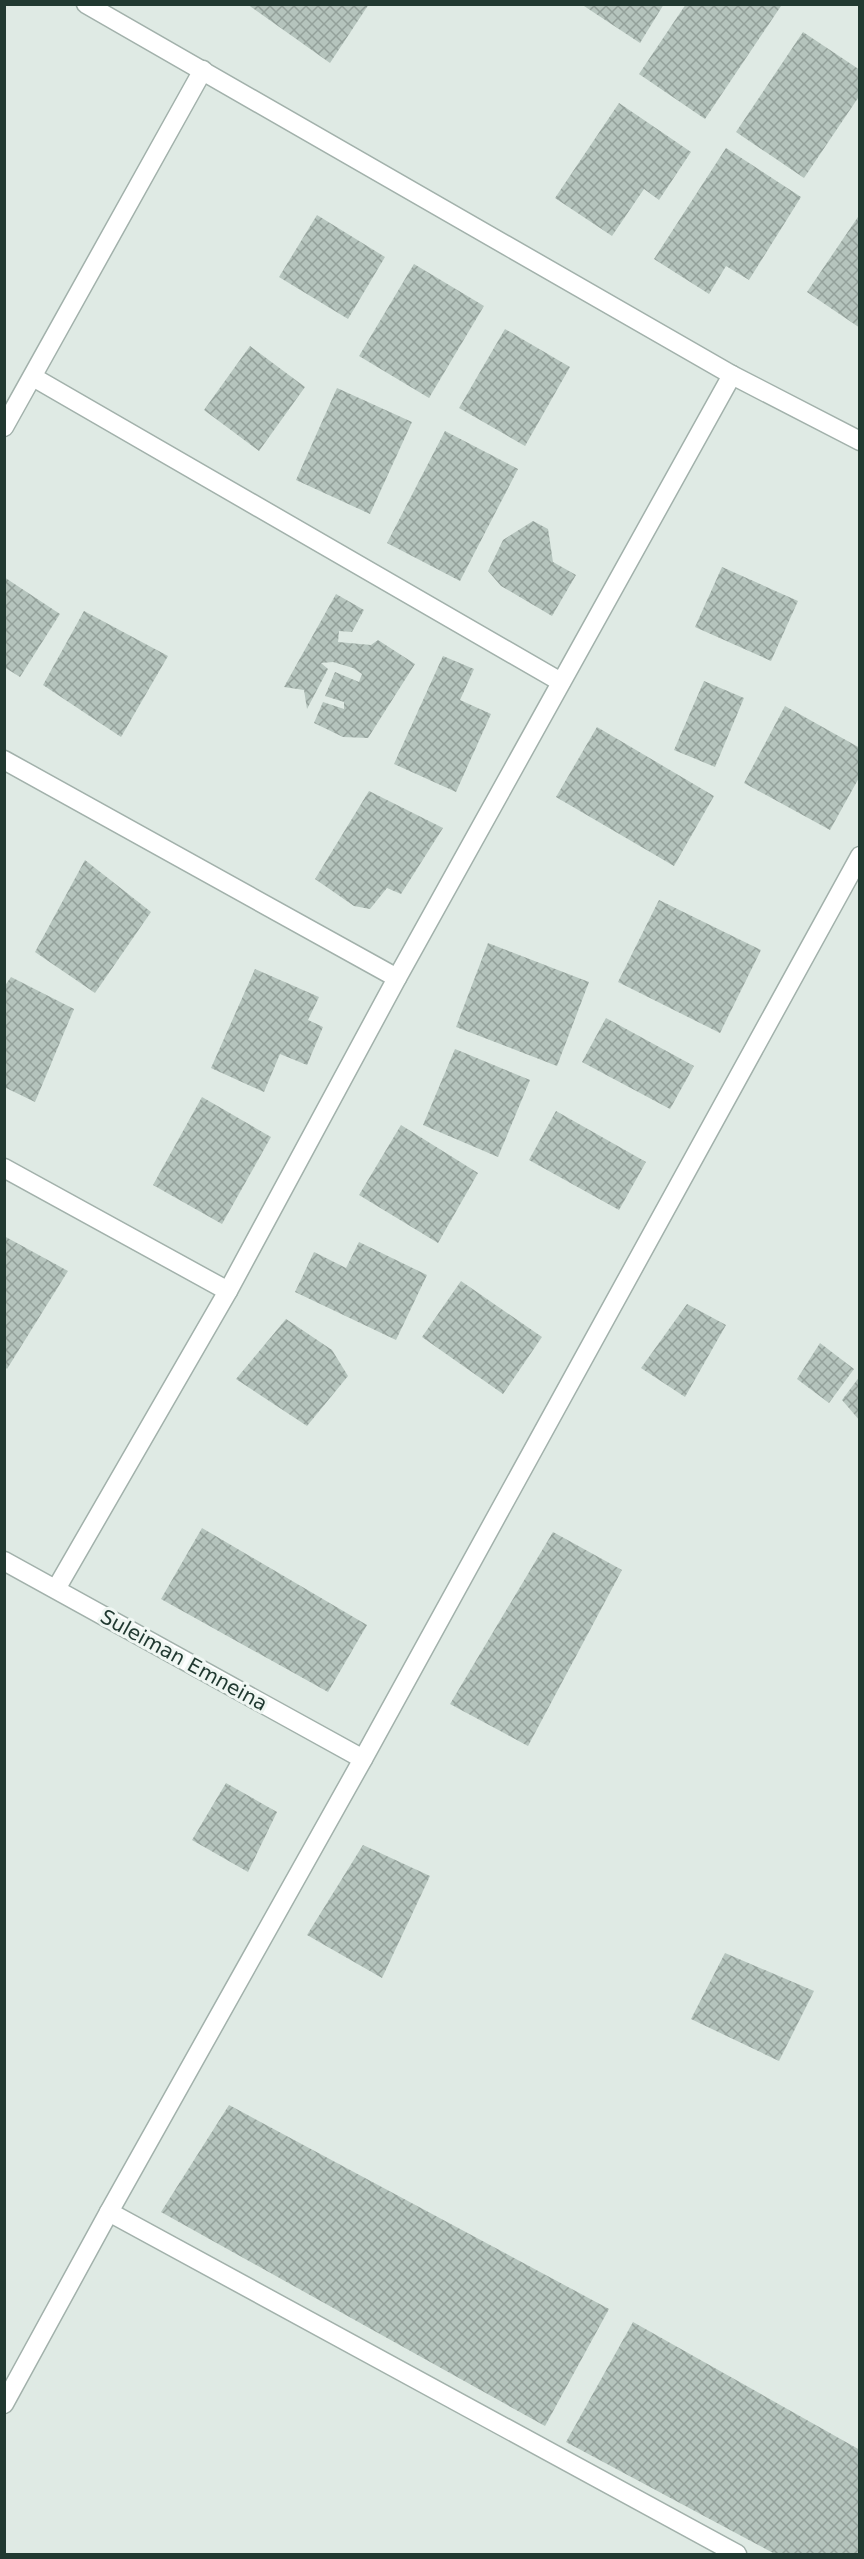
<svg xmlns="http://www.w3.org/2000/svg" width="864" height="2559" font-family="'DejaVu Sans',sans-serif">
<defs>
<pattern id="building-cross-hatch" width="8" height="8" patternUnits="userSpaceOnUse" patternTransform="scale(1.5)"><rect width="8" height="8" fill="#b5c4bd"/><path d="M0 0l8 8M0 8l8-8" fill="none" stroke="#93a09a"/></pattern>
</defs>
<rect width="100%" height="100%" fill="#dfeae4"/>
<g fill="url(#building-cross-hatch)">
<path d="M247,4H369L330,63Z"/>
<path d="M581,4H664L640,43Z"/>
<path d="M686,4L781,6L705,119L639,74Z"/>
<path d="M803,32L860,70V95L804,178L736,132Z"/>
<path d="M619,103L691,152L659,200L644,189L612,236L555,198Z"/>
<path d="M726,148L801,197L749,280L726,266L709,294L654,259Z"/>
<path d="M860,214V328L807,292Z"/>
<path d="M317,215L385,257L348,319L279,277Z"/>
<path d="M414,264L484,306L429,398L359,356Z"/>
<path d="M505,329L570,367L525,446L459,408Z"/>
<path d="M250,346L305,387L259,451L204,410Z"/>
<path d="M337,388L412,422L370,514L296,480Z"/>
<path d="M445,431L518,469L460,581L387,543Z"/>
<path d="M533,521L548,529L553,562L576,575L552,616L501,586L488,571L503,540Z"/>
<path d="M722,567L798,601L771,661L695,627Z"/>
<path d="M4,577L60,614L20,677L4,667Z"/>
<path d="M336,594L364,610L352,632L339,631L338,642L371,645L378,640L415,664L368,738L343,737L314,723L323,702L344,709V702L325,696L335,672L359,682L362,674L353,668L333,662L321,663L328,669L307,709L304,690L284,687Z"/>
<path d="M84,611L168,656L121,737L43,685Z"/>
<path d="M443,656L474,669L460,700L491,714L456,792L394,764Z"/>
<path d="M704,681L744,698L715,767L674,750Z"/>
<path d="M785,706L860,748V776L830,830L744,783Z"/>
<path d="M597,727L714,796L674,866L556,797Z"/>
<path d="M369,791L443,828L401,894L387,888L370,909L354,906L315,879Z"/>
<path d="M85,860L151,912L95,993L35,952Z"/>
<path d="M659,900L761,950L720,1033L618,982Z"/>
<path d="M488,943L589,982L557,1066L456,1027Z"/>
<path d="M255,969L319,997L308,1020L323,1027L307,1065L280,1054L264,1092L211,1068Z"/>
<path d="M11,977L74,1009L35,1102L4,1087V987Z"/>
<path d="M606,1018L694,1066L670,1109L582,1062Z"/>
<path d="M455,1049L530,1080L498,1157L423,1125Z"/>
<path d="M202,1097L271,1137L222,1224L153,1185Z"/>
<path d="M556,1111L646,1162L619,1210L529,1160Z"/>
<path d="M401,1125L478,1173L438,1243L359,1195Z"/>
<path d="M4,1236L68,1271L7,1369L4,1366Z"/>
<path d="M359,1242L427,1275L396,1340L295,1292L314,1252L346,1268Z"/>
<path d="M461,1281L542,1337L503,1394L422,1337Z"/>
<path d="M687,1304L726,1325L685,1397L641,1368Z"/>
<path d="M286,1319L332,1350L348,1376L307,1426L236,1379Z"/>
<path d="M820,1343L854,1369L829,1403L797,1379Z"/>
<path d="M860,1376V1421L842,1400Z"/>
<path d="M202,1528L367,1625L328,1692L161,1599Z"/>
<path d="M553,1532L622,1570L528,1746L450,1704Z"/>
<path d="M226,1783L277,1812L248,1872L192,1840Z"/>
<path d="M363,1845L430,1876L382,1978L307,1935Z"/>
<path d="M725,1953L814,1991L779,2061L691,2019Z"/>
<path d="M229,2105L609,2309L545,2426L161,2212Z"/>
<path d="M633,2322L860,2450V2554H775L566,2442Z"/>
</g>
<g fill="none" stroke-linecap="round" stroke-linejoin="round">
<g stroke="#a2b1ab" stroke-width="21">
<g id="minor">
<path d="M86,4L732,375L860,441"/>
<path d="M33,377L561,682"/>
<path d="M4,427L203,70"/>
<path d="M4,760L397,978"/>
<path d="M4,1168L228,1291"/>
<path d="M4,1561L363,1759"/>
<path d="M56,1589L228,1291L397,978L732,375"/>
<path d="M109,2212L737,2554"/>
<path d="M4,2404L109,2212L363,1759L860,856"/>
</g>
</g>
<use href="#minor" stroke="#fff" stroke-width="18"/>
</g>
<g text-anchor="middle" stroke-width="6" stroke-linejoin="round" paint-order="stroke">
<g font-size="20" fill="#213931" stroke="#eff6f2">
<text transform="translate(184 1660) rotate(29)" y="7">Suleiman Emneina</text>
</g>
</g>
<rect width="864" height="2559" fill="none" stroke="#213931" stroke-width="12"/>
</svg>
